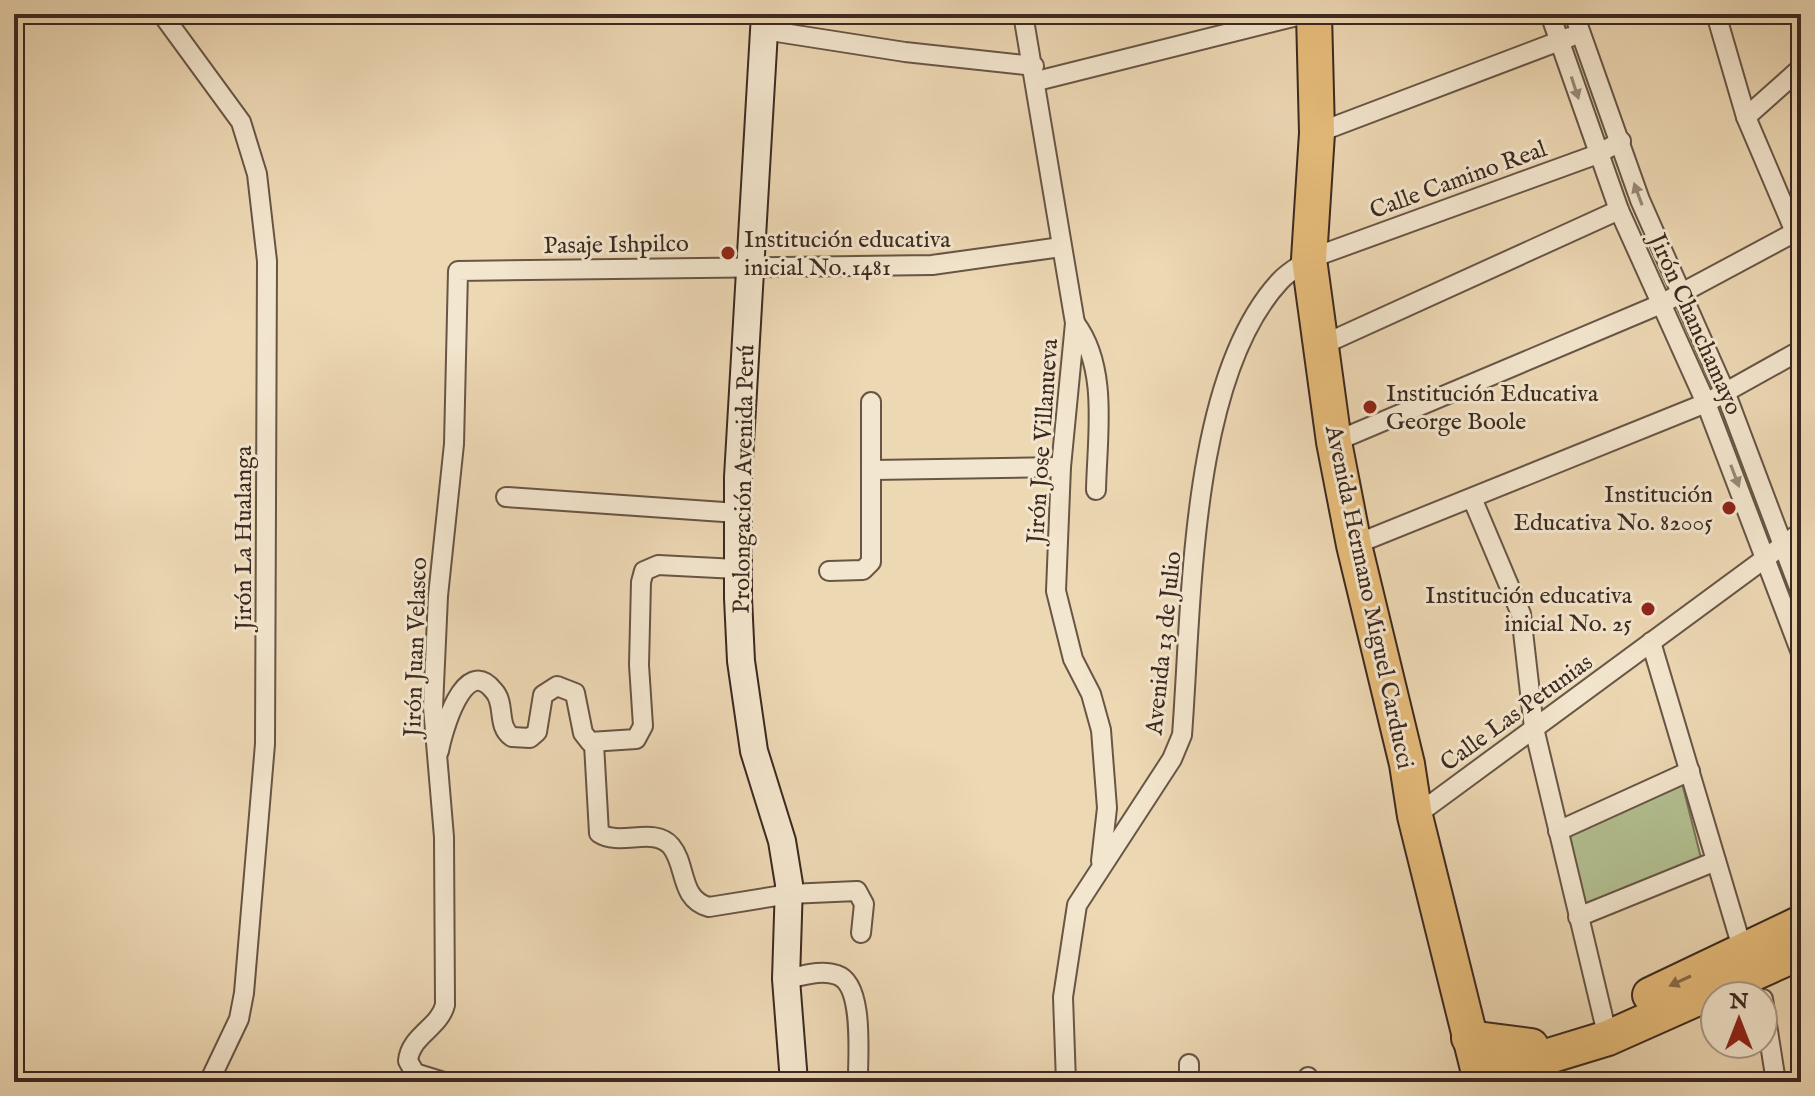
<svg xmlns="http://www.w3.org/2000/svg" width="1815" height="1096" font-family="'IM FELL English',serif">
<rect width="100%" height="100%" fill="#edd8b4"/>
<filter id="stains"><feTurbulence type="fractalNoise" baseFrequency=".0025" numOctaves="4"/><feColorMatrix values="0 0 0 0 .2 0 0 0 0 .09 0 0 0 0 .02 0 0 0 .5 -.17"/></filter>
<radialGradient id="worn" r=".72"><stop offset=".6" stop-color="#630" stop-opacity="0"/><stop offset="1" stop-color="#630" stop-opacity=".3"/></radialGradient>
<path fill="#b3c091" stroke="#787459" stroke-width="2" d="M1681,779L1702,862L1580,911L1562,831Z"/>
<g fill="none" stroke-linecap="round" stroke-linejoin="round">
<g stroke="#685546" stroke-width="22">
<g id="street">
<path d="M162,14L241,122L257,174L267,261L265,744L244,993L239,1019L209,1082"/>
<path d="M1023,14L1075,323L1061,467L1056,591L1073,659L1091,694L1101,730L1107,808L1101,861"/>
<path d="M1550,14L1619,210L1706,403L1801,653"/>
<path d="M1574,14L1640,200L1726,394L1801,593"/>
<path d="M1716,14L1746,117L1795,232"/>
<path d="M764,30L905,52L1034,66"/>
<path d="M1037,81L1305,14"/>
<path d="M1746,117L1801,68"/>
<path d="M1317,133L1570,37"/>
<path d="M1075,323C1109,368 1097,437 1096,490"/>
<path d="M1320,346L1619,210"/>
<path d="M1334,442L1661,304L1801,229"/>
<path d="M873,470L1061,467"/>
<path d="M506,497L738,513"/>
<path d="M1472,498L1521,614L1534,728L1608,1038"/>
<path d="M1354,545L1706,403L1801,350"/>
<path d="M829,571L863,570L871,562V402"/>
<path d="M1651,642L1743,951"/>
<path d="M594,744L599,833C620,847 654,826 671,846C687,865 679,899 709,907L789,894L857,891L864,904L861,933"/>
<path d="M439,751C442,734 464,652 494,691C506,704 496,726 512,737L530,738L537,732L543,695L557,686L575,693L583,733L590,742L636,739L643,726L639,665L641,582L644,571L658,565L737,569"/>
<path d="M1415,816L1801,532"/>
<path d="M1558,831L1690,771"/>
<path d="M1578,917L1716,861"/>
<path d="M786,979C802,976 821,969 837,975C864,984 858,1053 858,1077"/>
<path d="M1763,999L1776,1082"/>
<path d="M1189,1064V1082"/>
<path d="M444,1082L415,1073L408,1061C410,1036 439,1028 445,1005L444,837L433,707L438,596L454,444L458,271L932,265L1061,247"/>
<path d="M1066,1082L1063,997L1077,905L1172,759L1182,735C1192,607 1189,379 1280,281C1288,272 1300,266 1309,259L1598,154L1621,141"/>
<path d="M1308,1082V1077"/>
</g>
</g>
<g stroke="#3c2921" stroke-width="30">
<path id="secondary" d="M765,14L738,477V598L741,661L754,751L782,841L789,884L786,979L794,1082"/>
</g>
<g stroke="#3c2921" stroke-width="38">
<g id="highway">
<path d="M1314,14L1317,133L1309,259L1334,442L1354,545L1407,764L1415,816L1480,1077L1608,1038L1801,952"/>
<path d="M1650,995L1801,923"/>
<path d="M1469,1038L1531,1046"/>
</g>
</g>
<use href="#street" stroke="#f3e6ce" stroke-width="18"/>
<use href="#secondary" stroke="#f3e6ce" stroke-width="26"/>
<use href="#highway" stroke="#e6bc7a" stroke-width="34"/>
</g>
<defs><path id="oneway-solid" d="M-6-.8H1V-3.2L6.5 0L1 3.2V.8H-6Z" transform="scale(2)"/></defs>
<g fill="#988878">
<use href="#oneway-solid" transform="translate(1575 88) rotate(72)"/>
<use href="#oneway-solid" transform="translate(1638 194) rotate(-110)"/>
<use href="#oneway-solid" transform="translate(1735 476) rotate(69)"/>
</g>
<use fill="#886b49" href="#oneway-solid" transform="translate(1680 981) rotate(155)"/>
<g fill="#8f2418" stroke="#f3e6ce" stroke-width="3">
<circle cx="728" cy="253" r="8"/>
<circle cx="1370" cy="407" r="8"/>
<circle cx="1729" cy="508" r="8"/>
<circle cx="1648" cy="609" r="8"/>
</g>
<g text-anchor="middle" stroke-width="6" stroke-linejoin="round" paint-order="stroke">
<g font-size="24" fill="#3c2921" stroke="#f3e6ce">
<text transform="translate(1458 179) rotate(-20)" y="8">Calle Camino Real</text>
<text transform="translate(616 244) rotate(-1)" y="8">Pasaje Ishpilco</text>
<text transform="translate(1696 324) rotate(66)" y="8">Jirón Chanchamayo</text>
<text transform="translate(1042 441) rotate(-86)" y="8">Jirón Jose Villanueva</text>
<text transform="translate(743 479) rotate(-89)" y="8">Prolongación Avenida Perú</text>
<text transform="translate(243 538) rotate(-90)" y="8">Jirón La Hualanga</text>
<text transform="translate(1370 597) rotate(78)" y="8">Avenida Hermano Miguel Carducci</text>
<text transform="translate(1163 643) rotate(-84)" y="8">Avenida 13 de Julio</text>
<text transform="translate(415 647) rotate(-88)" y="8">Jirón Juan Velasco</text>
<text transform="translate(1516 712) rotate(-36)" y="8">Calle Las Petunias</text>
</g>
<g font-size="24" fill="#3c2921" stroke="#f3e6ce" text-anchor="start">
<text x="744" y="247">Institución educativa<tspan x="744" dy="28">inicial No. 1481</tspan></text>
<text x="1386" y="401">Institución Educativa<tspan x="1386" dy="28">George Boole</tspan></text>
<text x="1713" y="502" text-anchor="end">Institución<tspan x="1713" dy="28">Educativa No. 82005</tspan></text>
<text x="1632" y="603" text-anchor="end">Institución educativa<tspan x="1632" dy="28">inicial No. 25</tspan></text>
</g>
</g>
<rect width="1815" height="1096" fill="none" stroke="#edd8b4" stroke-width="48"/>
<rect x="16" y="16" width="1783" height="1064" fill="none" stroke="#3c2921" stroke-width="4"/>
<rect x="24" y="24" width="1767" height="1048" fill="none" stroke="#3c2921" stroke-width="2"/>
<g transform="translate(1739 1020)"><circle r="38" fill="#f3e6ce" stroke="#aa9a89" stroke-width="2"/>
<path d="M0-6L14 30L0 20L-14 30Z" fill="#8f2418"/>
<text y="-12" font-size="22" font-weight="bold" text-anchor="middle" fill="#3c2921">N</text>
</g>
<rect width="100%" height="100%" filter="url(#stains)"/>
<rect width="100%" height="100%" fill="url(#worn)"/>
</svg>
